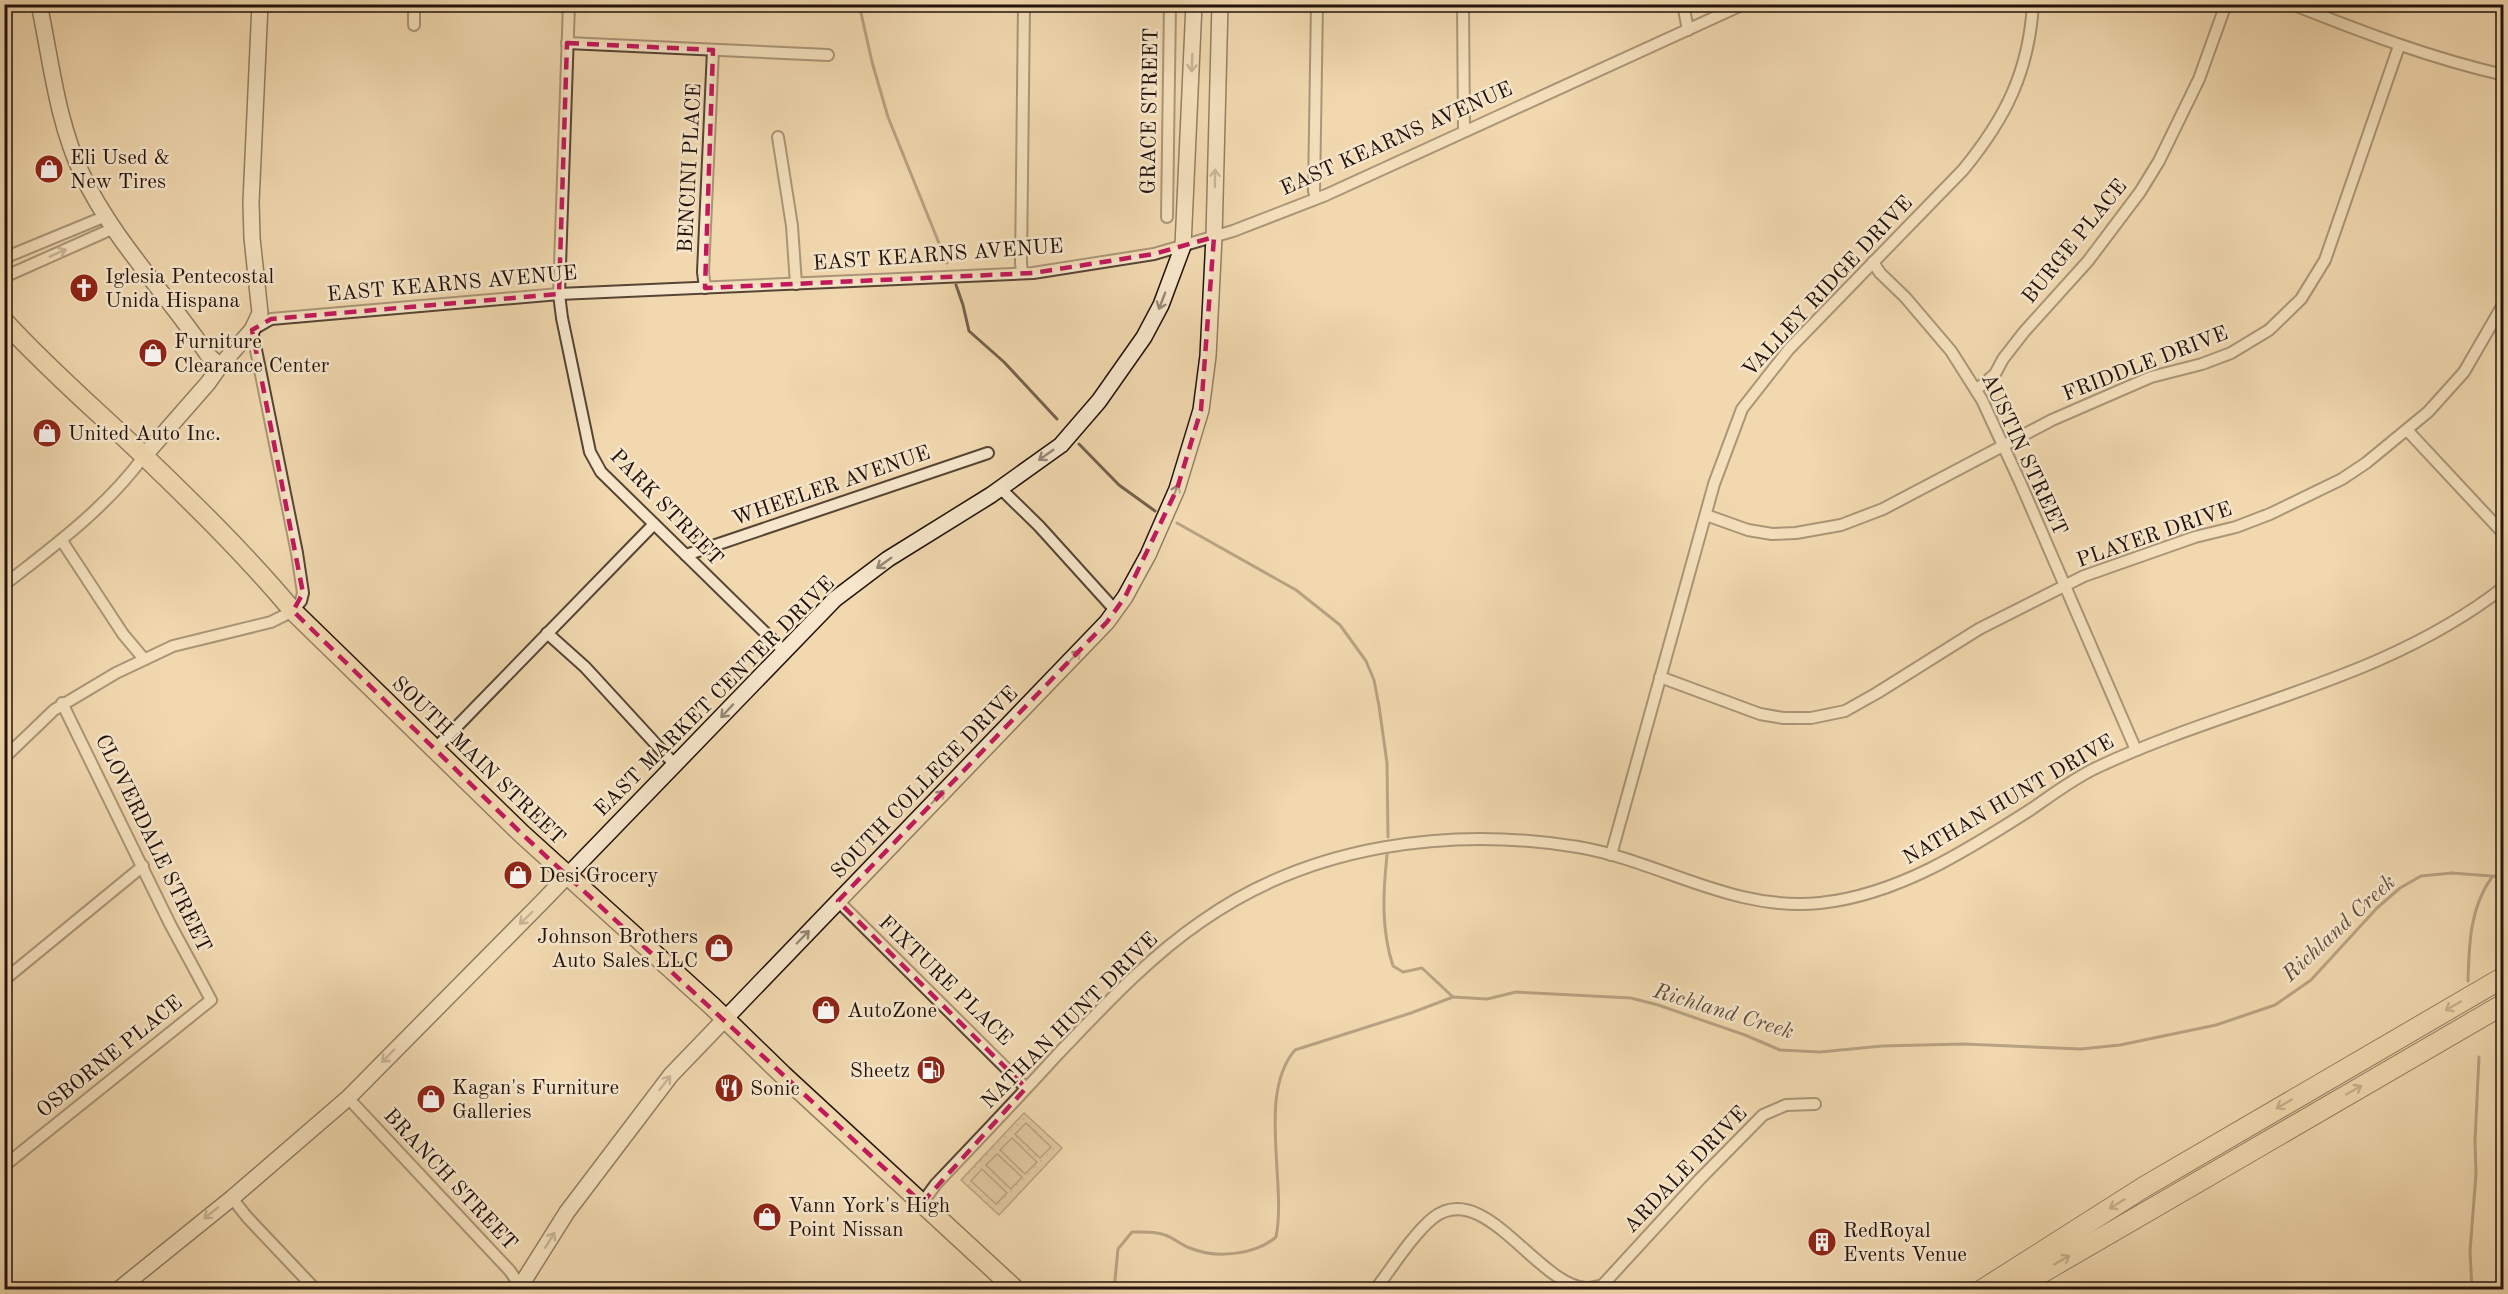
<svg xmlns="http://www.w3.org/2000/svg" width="2508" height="1294" font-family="'Old Standard TT',serif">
<defs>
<pattern id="grass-dots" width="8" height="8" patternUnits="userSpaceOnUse" patternTransform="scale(1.5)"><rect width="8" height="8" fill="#ceb693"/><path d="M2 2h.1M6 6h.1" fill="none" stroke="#b19b7d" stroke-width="1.8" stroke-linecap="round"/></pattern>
</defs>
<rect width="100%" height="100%" fill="#f1d8af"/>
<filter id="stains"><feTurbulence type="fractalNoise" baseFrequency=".00333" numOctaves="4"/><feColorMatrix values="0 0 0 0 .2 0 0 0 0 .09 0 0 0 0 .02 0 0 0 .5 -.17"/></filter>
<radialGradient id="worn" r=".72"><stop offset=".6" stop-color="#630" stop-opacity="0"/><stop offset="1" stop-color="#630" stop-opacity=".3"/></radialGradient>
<path fill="url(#grass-dots)" stroke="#78644f" stroke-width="1.5" d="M1024,1113L1062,1148L999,1215L961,1180Z"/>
<g fill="#ceb693" stroke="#78644f" stroke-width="1.5">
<path d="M1026,1123L1051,1147L1040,1158L1015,1134Z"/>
<path d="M1012,1138L1037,1162L1025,1174L1000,1150Z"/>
<path d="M997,1154L1022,1177L1011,1189L986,1165Z"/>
<path d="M982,1169L1007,1193L996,1204L971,1181Z"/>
</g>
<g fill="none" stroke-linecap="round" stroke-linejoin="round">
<g stroke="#74614c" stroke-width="3">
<path d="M859,4L872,62L888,117L947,263"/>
<path d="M956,285L963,305L969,331L1004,362L1057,419"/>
<path d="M1079,444L1119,485L1155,511"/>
<path d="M1177,523L1296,590L1340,625L1366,661L1374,680L1379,706L1387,763L1388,837"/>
<path d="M1387,855C1383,893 1381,929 1393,966L1403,972L1422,968L1453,997"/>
<path d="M2468,981C2469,944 2470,907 2492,877"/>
<path d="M1114,1290L1118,1249L1132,1232C1142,1232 1156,1231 1165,1235C1174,1238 1181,1245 1190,1248C1216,1259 1255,1255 1276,1237C1287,1183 1257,1094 1295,1050L1411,1013L1453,997L1487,999L1516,992L1631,998L1658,1005L1745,1035L1780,1050L1820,1052L1882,1046L1964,1044L2081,1049L2120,1045L2216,1025L2275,1005L2311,980L2377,908L2400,888L2421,876L2452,873L2504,877"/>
<path d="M2472,1290L2470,1251L2476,1174L2475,1141L2479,1057"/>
</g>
<g stroke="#564434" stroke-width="14">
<g id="street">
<path d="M569,4L559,294L562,318L590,452L601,472L784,651"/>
<path d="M1463,4L1464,131"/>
<path d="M1683,4L1688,30"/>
<path d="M2292,4C2362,32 2430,58 2504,75"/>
<path d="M414,25V4"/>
<path d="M567,43L828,55"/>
<path d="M778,137L792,226L796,284"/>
<path d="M1316,198L1314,191L1317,4"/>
<path d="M1167,217L1170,4"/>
<path d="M4,258L106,216"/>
<path d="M1873,262L1880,273L1905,297L1951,351L1982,400L2020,482L2136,750"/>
<path d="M1022,273L1021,263L1024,4"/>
<path d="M4,277L114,228"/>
<path d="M705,288L703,272L713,50"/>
<path d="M1976,390L1995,374L2003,359L2024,332L2088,261L2140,192L2159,161L2199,79L2226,4"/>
<path d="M2407,430L2504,534"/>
<path d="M1000,488L1039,526L1115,610"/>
<path d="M1706,515L1748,530L1772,534L1796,533L1841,525L1883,509L2052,420L2151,377L2202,364L2231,353L2269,330L2301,299L2325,260L2399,46"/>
<path d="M62,541L123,634L144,659"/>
<path d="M686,555L988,453"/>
<path d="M4,585C54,546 107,507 144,456"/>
<path d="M547,633L585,667L675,765"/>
<path d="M1660,677L1760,714L1783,718H1811L1845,711L1877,693L1979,629L2084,576L2195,537L2236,527L2270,514L2342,479L2366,463L2428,412L2464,372L2504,303"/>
<path d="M434,750L654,524"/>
<path d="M4,758L54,710L116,673L173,646L271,622L293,611L301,601L303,593L297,553L252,330L271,319L559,294L1033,273L1154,254L1233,231L1326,195L1744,4"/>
<path d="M1611,855L1714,484L1742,409L1789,349L1963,170C2005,119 2029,72 2033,4"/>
<path d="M838,901L1026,1088"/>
<path d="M4,980L143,866"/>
<path d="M348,1098L510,1271L523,1290"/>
<path d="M4,1166L211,1000L170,924L62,703"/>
<path d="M232,1198L247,1217L316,1290"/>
<path d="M922,1203L936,1184C977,1141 1018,1098 1058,1054C1103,1007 1148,958 1202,921C1310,845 1449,826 1578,847C1660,861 1733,912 1820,903C1897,895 1966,851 2030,810C2052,795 2074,778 2098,767C2234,703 2382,682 2504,587"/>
<path d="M1375,1290C1391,1269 1414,1233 1433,1218C1484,1178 1537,1285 1586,1288C1590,1288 1595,1287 1599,1286"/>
<path d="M1598,1290L1700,1179L1763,1115L1786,1105L1815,1104"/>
</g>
</g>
<g stroke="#22120b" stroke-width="18">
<g id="secondary">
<path d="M39,4C51,60 57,122 82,174C113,240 167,294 208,355L220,366"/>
<path d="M144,456L208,383L220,366L252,330L260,313L252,238L251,202L260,4"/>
<path d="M118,1290L232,1198L348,1098L540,904L835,599L888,559L991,495L1061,445L1099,401L1144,337L1161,305L1183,246L1194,4"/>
<path d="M518,1290L567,1212L671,1075L1107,622L1125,597L1148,555L1177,489L1201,410L1208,356L1214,237L1220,4"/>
</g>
</g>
<g stroke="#22120b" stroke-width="21">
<path id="primary" d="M4,321C48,369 97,411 143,455C195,505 247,556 293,611L522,834L712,1006L783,1075L1016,1290"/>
</g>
<g stroke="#22120b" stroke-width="22">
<g id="highway">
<path d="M1982,1290L2144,1187L2504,977"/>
<path d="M2012,1290L2504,1004"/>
</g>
</g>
<use href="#street" stroke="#f6e6cb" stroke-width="10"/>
<use href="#secondary" stroke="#f6e6cb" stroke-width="15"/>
<use href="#primary" stroke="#f1d8af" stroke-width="18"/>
<use href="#highway" stroke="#f1d8af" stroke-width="20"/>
</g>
<defs><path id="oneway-shaft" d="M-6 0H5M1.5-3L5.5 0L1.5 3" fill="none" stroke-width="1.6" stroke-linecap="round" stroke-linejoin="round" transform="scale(1.5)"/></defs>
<g stroke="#978775">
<use href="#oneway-shaft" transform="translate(1192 63) rotate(92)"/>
<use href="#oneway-shaft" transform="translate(1215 178) rotate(-89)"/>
<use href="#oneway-shaft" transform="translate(58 253) rotate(-24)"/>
<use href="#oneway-shaft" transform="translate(1162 301) rotate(111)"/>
<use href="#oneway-shaft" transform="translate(1046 455) rotate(145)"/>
<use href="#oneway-shaft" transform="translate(1175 493) rotate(-68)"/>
<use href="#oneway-shaft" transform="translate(884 563) rotate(144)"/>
<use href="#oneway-shaft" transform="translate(1074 657) rotate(-46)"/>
<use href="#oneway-shaft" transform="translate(727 711) rotate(133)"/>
<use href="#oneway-shaft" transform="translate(938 797) rotate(-46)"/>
<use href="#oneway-shaft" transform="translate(526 918) rotate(136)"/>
<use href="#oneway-shaft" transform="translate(803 937) rotate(-46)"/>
<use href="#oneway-shaft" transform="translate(388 1056) rotate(134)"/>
<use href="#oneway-shaft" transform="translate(665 1083) rotate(-52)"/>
<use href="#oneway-shaft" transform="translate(211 1213) rotate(141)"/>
<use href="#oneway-shaft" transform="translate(550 1240) rotate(-58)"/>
</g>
<g stroke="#947f65">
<use href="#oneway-shaft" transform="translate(2453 1006) rotate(150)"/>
<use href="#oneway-shaft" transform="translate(2354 1090) rotate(-30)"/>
<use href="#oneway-shaft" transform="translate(2284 1104) rotate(150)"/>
<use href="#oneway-shaft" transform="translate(2117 1204) rotate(148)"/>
<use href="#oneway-shaft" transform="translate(2062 1260) rotate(-30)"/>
</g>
<path d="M0 0H2508V1294H0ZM567,43L713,50L705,288L1033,273L1154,254L1214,237L1201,410L1177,489L1125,597L1107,622L838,901L1026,1088L922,1203L522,834L293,611L303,593L252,330L271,319L559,294Z" fill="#f1d8af" fill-opacity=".55" fill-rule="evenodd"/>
<path fill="none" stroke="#c2185b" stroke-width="4.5" stroke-dasharray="12 8" stroke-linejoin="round" d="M567,43L713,50L705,288L1033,273L1154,254L1214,237L1201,410L1177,489L1125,597L1107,622L838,901L1026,1088L922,1203L522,834L293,611L303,593L252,330L271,319L559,294Z"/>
<defs>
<g id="shop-disc" transform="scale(1.5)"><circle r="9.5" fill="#8f2418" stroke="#f6e6cb"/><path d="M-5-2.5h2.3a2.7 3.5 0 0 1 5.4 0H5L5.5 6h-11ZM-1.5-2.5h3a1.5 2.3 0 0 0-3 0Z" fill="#fff"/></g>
<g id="church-disc" transform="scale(1.5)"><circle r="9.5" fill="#8f2418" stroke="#f6e6cb"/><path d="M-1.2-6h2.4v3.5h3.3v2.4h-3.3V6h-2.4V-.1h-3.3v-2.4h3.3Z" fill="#fff"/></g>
<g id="fuel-disc" transform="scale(1.5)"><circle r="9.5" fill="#8f2418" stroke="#f6e6cb"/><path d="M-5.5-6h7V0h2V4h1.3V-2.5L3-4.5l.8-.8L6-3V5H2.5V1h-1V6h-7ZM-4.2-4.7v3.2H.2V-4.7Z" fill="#fff"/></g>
<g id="restaurant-disc" transform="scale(1.5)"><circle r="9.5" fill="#8f2418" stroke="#f6e6cb"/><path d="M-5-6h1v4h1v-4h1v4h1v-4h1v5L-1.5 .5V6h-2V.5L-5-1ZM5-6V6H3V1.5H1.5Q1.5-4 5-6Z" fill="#fff"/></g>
<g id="building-disc" transform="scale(1.5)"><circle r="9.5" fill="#8f2418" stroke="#f6e6cb"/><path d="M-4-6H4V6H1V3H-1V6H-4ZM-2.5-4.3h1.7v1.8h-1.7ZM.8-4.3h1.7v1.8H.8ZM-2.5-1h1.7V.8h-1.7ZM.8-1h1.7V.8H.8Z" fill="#fff"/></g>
</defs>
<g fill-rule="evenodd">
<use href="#shop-disc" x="49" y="169"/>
<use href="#church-disc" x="84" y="288"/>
<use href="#shop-disc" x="153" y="353"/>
<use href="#shop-disc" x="47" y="433"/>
<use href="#shop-disc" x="518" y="875"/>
<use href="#shop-disc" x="719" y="948"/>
<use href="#shop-disc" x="826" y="1010"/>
<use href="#fuel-disc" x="931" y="1070"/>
<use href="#restaurant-disc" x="729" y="1088"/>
<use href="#shop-disc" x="431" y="1099"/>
<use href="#shop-disc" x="767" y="1217"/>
<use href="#building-disc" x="1822" y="1242"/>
</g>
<g text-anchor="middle" stroke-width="5" stroke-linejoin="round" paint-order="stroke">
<g font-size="21" fill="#22120b" stroke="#f6e6cb">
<text transform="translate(1149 111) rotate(-89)" y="7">GRACE STREET</text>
<text transform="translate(1396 138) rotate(-24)" y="7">EAST KEARNS AVENUE</text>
<text transform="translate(689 168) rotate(-87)" y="7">BENCINI PLACE</text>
<text transform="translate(2074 241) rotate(-51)" y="7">BURGE PLACE</text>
<text transform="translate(938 254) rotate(-4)" y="7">EAST KEARNS AVENUE</text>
<text transform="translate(452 283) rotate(-5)" y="7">EAST KEARNS AVENUE</text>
<text transform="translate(1827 286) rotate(-47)" y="7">VALLEY RIDGE DRIVE</text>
<text transform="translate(2145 363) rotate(-21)" y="7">FRIDDLE DRIVE</text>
<text transform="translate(2025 454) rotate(65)" y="7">AUSTIN STREET</text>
<text transform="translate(831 485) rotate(-19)" y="7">WHEELER AVENUE</text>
<text transform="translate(667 507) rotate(46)" y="7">PARK STREET</text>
<text transform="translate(2154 534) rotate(-19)" y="7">PLAYER DRIVE</text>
<text transform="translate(714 696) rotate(-45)" y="7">EAST MARKET CENTER DRIVE</text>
<text transform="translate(479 760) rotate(44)" y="7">SOUTH MAIN STREET</text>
<text transform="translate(924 782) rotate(-46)" y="7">SOUTH COLLEGE DRIVE</text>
<text transform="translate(2008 799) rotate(-30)" y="7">NATHAN HUNT DRIVE</text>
<text transform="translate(154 843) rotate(64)" y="7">CLOVERDALE STREET</text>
<text transform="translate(946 980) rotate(44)" y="7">FIXTURE PLACE</text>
<text transform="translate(1069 1020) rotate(-45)" y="7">NATHAN HUNT DRIVE</text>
<text transform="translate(109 1056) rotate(-39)" y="7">OSBORNE PLACE</text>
<text transform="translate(1685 1169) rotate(-46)" y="7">ARDALE DRIVE</text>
<text transform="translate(451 1179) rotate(47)" y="7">BRANCH STREET</text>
</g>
<g font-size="21" fill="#22120b" stroke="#f6e6cb" text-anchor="start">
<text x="70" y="164">Eli Used &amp;<tspan x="70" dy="24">New Tires</tspan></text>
<text x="105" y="283">Iglesia Pentecostal<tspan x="105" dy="24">Unida Hispana</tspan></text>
<text x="174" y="348">Furniture<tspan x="174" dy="24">Clearance Center</tspan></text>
<text x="68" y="440">United Auto Inc.</text>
<text x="539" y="882">Desi Grocery</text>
<text x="698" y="943" text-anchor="end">Johnson Brothers<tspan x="698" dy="24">Auto Sales LLC</tspan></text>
<text x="847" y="1017">AutoZone</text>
<text x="910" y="1077" text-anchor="end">Sheetz</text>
<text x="452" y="1094">Kagan's Furniture<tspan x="452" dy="24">Galleries</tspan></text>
<text x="750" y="1095">Sonic</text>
<text x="788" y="1212">Vann York's High<tspan x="788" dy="24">Point Nissan</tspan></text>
<text x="1843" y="1237">RedRoyal<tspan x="1843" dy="24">Events Venue</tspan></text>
</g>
<g font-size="22" font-style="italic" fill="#604d3c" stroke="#f6e6cb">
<text transform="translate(2338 927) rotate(-43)" y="8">Richland Creek</text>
<text transform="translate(1724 1010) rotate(17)" y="8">Richland Creek</text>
</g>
</g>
<rect width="2508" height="1294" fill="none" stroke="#f1d8af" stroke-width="24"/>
<rect x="6" y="6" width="2496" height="1282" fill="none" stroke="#22120b" stroke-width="3"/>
<rect x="12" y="12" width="2484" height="1270" fill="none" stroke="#22120b" stroke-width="1.5"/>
<rect width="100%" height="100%" filter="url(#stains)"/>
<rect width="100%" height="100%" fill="url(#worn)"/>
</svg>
